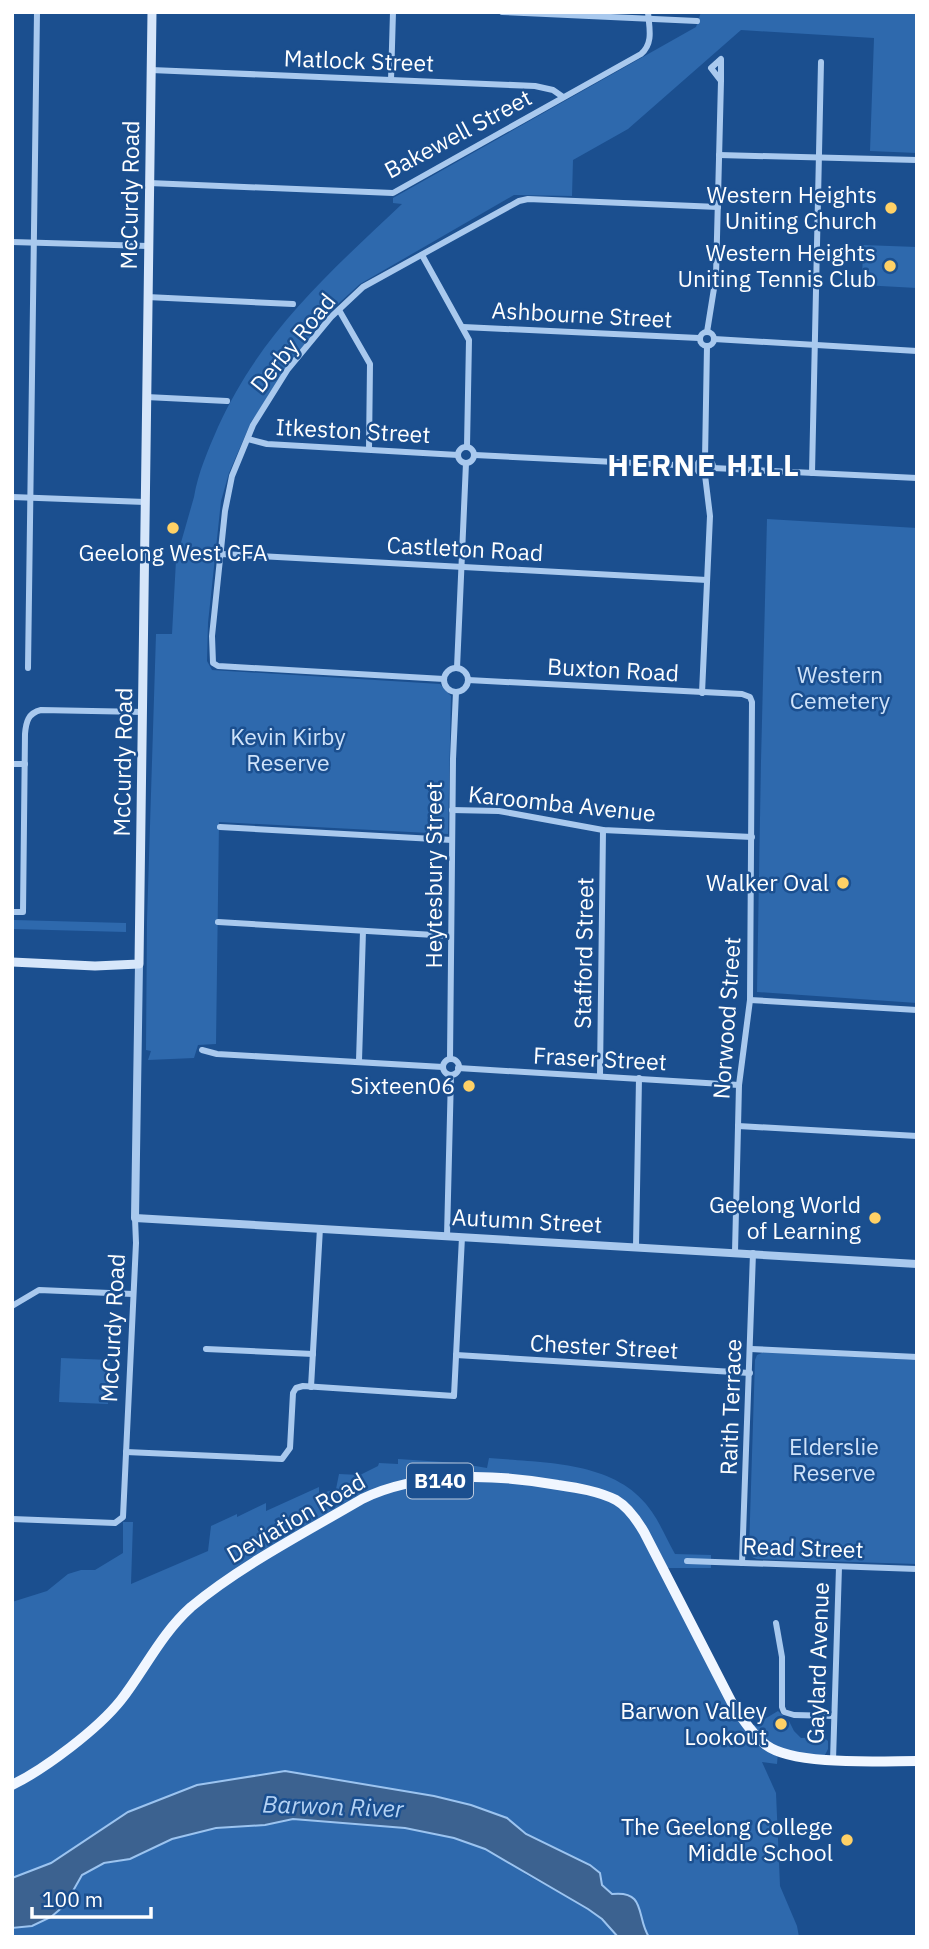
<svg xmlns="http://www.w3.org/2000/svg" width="929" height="1949" font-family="'IBM Plex Sans',sans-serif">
<rect width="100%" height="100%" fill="#1b4f8f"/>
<g fill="#2e69ad">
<path d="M701,12H917V153L870,151L874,38L741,30L628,129L573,160L572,196L514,195L360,284L327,314L315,330L251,422L229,473L221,501L208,623L207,661L212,670L440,684L451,696L448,834L219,822L216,1044L198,1045L194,1058L148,1060L151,1051L146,1050L147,921L156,634H172L176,560L194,497C198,473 208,450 218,427C262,331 328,274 402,204L393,203V198L696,27Z"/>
<path d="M863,245L917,247V288L862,285Z"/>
<path d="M767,519L917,528V1003L757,992L761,761Z"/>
<path d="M12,917L14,920L126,923V932L13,929L12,933Z"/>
<path d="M764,1352L917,1360V1564L757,1559L752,1557L749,1550L755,1360L757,1355Z"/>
<path d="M61,1358L110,1360L108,1404L59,1402Z"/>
<path d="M489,1458C543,1463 618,1460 652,1512C661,1525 667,1540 675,1554L711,1555V1568H663L749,1728L778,1711L789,1721L794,1731L801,1738L823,1737L828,1741V1749L823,1759L778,1752L777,1764L762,1762L776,1793L780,1886L797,1926L799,1937H649L643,1928V1919L623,1893L612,1894L549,1845L526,1834L507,1818L434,1796L285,1771L161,1799L128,1812L51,1863L12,1878V1602L47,1591L68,1574L81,1570H95L123,1553V1522H133L131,1584L208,1551L211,1526L237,1514V1517L266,1503V1511L319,1487V1494L336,1489L339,1474L360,1475L378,1466L379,1463L398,1464V1459L458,1463L487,1468Z"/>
<path d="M293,1819L405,1828L454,1838L494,1852L527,1875L588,1909L602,1919L618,1937H12V1928C39,1926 59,1916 73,1892C80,1881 81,1874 93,1868C104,1862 117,1863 129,1859C148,1854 163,1841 183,1836C219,1826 256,1826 293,1819Z"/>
</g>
<path fill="#3c6290" stroke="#9cc4f0" stroke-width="2" d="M285,1771L434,1796L471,1805L507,1818L526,1834L590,1865L600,1873L602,1885L612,1894C647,1890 636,1918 649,1937H618L602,1919L588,1909L485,1849L454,1838L405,1828L293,1819L265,1825L216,1828L172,1839L130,1859L104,1863L82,1875L65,1905L51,1917L32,1926L12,1928V1878L51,1863L128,1812L197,1785Z"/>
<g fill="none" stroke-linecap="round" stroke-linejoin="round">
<g stroke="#a9c9ee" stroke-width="6">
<path d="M502,12L697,21"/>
<path d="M151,70L535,86L553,90L563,97"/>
<path d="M391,80L393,12"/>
<path d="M719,155L917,160"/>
<path d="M149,183L393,193L641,54C654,43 649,27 648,12"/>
<path d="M12,242L148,246"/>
<path d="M422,255L469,340L467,446"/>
<path d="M147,297L293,304"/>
<path d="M339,310L370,364L369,449"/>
<path d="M463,327L699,338"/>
<circle cx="707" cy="339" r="7"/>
<path d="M707,332L716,276L721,81L711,68L721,59V81"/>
<path d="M714,339L917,351"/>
<path d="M146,397L227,401"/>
<path d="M248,439L267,444L458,455"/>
<circle cx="466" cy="455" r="8"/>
<path d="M475,455L697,466"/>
<path d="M705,459L707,346"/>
<circle cx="705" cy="467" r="8"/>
<path d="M713,468L917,478"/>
<path d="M812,473L821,62"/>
<path d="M12,497L145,502"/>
<path d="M221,554L707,580"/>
<path d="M28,668L37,12"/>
<path d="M457,668L466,463"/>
<circle cx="456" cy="680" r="12"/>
<path d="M444,679L218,666L213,663L212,636L225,511L232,476L253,425L288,369L331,317L363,287L519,201L528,199L718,207"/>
<path d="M468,680L742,694L750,697L752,702L750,1000L739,1085L735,1252"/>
<path d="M702,693L710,516L705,475"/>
<path d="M12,764H25"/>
<path d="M452,810L499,811L603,830L752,837"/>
<path d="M220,827L452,840"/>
<path d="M12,912H23L25,734C26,722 28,713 41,710L143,712"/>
<path d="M218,922L451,936"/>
<path d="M750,1000L917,1010"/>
<path d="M202,1050L217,1054L443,1067"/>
<path d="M450,1059L453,759L456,692"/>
<circle cx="451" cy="1067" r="8"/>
<path d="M359,1061L363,931"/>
<path d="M458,1068L739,1085"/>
<path d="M600,1075L603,830"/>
<path d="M738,1126L917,1136"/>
<path d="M447,1236L451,1075"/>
<path d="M636,1246L639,1078"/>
<path d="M12,1306L39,1290L133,1294"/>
<path d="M206,1349L313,1354"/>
<path d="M751,1349L917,1357"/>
<path d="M456,1355L750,1373"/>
<path d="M311,1387L320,1228"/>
<path d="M126,1452L282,1459L290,1448L293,1393L296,1388L303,1386L454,1396L462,1237"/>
<path d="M12,1519L115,1523L123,1517L136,1243L135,1218"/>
<path d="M687,1561L917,1569"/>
<path d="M742,1563L753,1253"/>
<path d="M776,1623L782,1657V1707L784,1712L794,1715L834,1716"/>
<path d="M833,1760L839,1567"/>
</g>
<path stroke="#a9c9ee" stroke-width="8" d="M139,964L135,1218L917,1264"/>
<path stroke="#d6e6fa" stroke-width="9" d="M12,962L95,966L139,964L152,12"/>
<path stroke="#f0f6ff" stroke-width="10" d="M12,1785C45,1769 98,1729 121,1700C145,1669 161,1634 191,1607C240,1566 306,1532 362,1499C419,1471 497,1474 558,1485C578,1488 598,1491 616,1500C628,1507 637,1520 644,1532L732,1703C742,1718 752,1734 766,1745C794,1766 880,1761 917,1761"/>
</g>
<g fill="#ffd166" stroke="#1b4f8f" stroke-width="2.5">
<circle cx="891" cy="208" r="7"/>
<circle cx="890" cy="266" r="7"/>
<circle cx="173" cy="528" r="7"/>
<circle cx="843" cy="883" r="7"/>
<circle cx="469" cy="1086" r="7"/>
<circle cx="875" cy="1218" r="7"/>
<circle cx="781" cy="1724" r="7"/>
<circle cx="847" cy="1840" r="7"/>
</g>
<g text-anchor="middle" stroke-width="5" stroke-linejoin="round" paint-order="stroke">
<rect fill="#1b4f8f" stroke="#bbcadd" stroke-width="2" x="407" y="1463.5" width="66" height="35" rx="5"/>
<g font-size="21" font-weight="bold" fill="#fff">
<text x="440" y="1488">B140</text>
</g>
<g font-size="23" fill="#fff" stroke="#1b4f8f">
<text transform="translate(359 61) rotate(2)" y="8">Matlock Street</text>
<text transform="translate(458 134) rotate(-28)" y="8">Bakewell Street</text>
<text transform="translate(130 195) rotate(-89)" y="8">McCurdy Road</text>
<text transform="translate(582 315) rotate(3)" y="8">Ashbourne Street</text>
<text transform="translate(293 343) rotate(-51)" y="8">Derby Road</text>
<text transform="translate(353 431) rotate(3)" y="8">Itkeston Street</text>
<text transform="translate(465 549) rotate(3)" y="8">Castleton Road</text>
<text transform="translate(613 670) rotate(3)" y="8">Buxton Road</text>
<text transform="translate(123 762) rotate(-89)" y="8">McCurdy Road</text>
<text transform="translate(562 804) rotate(6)" y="8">Karoomba Avenue</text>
<text transform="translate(434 875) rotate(-90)" y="8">Heytesbury Street</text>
<text transform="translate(584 953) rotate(-89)" y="8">Stafford Street</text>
<text transform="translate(727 1018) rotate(-86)" y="8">Norwood Street</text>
<text transform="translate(600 1059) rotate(3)" y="8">Fraser Street</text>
<text transform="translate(527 1221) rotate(3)" y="8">Autumn Street</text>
<text transform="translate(113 1328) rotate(-87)" y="8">McCurdy Road</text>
<text transform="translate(604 1347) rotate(3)" y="8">Chester Street</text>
<text transform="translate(731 1407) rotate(-88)" y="8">Raith Terrace</text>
<text transform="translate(296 1518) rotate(-30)" y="8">Deviation Road</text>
<text transform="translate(803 1548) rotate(2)" y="8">Read Street</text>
<text transform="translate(818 1663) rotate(-88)" y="8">Gaylard Avenue</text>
</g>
<g font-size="23" fill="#fff" stroke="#1b4f8f" text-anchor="end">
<text x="877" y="203">Western Heights<tspan x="877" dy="26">Uniting Church</tspan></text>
<text x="876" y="261">Western Heights<tspan x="876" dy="26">Uniting Tennis Club</tspan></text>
<text x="173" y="561" text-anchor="middle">Geelong West CFA</text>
<text x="829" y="891">Walker Oval</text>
<text x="455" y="1094">Sixteen06</text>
<text x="861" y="1213">Geelong World<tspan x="861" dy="26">of Learning</tspan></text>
<text x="767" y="1719">Barwon Valley<tspan x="767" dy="26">Lookout</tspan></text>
<text x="833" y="1835">The Geelong College<tspan x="833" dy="26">Middle School</tspan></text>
</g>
<g font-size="23" fill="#cfe3fa" stroke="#1b4f8f">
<text x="840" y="683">Western<tspan x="840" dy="26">Cemetery</tspan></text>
<text x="288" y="745">Kevin Kirby<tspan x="288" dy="26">Reserve</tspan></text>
<text x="834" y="1455">Elderslie<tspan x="834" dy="26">Reserve</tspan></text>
</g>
<g font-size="24" font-style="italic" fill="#b5d3f5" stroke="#1b4f8f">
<text transform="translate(333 1807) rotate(2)" y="8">Barwon River</text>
</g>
<g font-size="30" font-weight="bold" letter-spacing="2" fill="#fff" stroke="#1b4f8f">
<text x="704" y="476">HERNE HILL</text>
</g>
</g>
<rect width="929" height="1949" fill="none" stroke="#ffffff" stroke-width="28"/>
<path d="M32 1907v10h119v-10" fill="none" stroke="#ffffff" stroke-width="3.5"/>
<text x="42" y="1907" font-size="21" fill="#ffffff" stroke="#1b4f8f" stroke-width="5" paint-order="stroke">100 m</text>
</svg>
